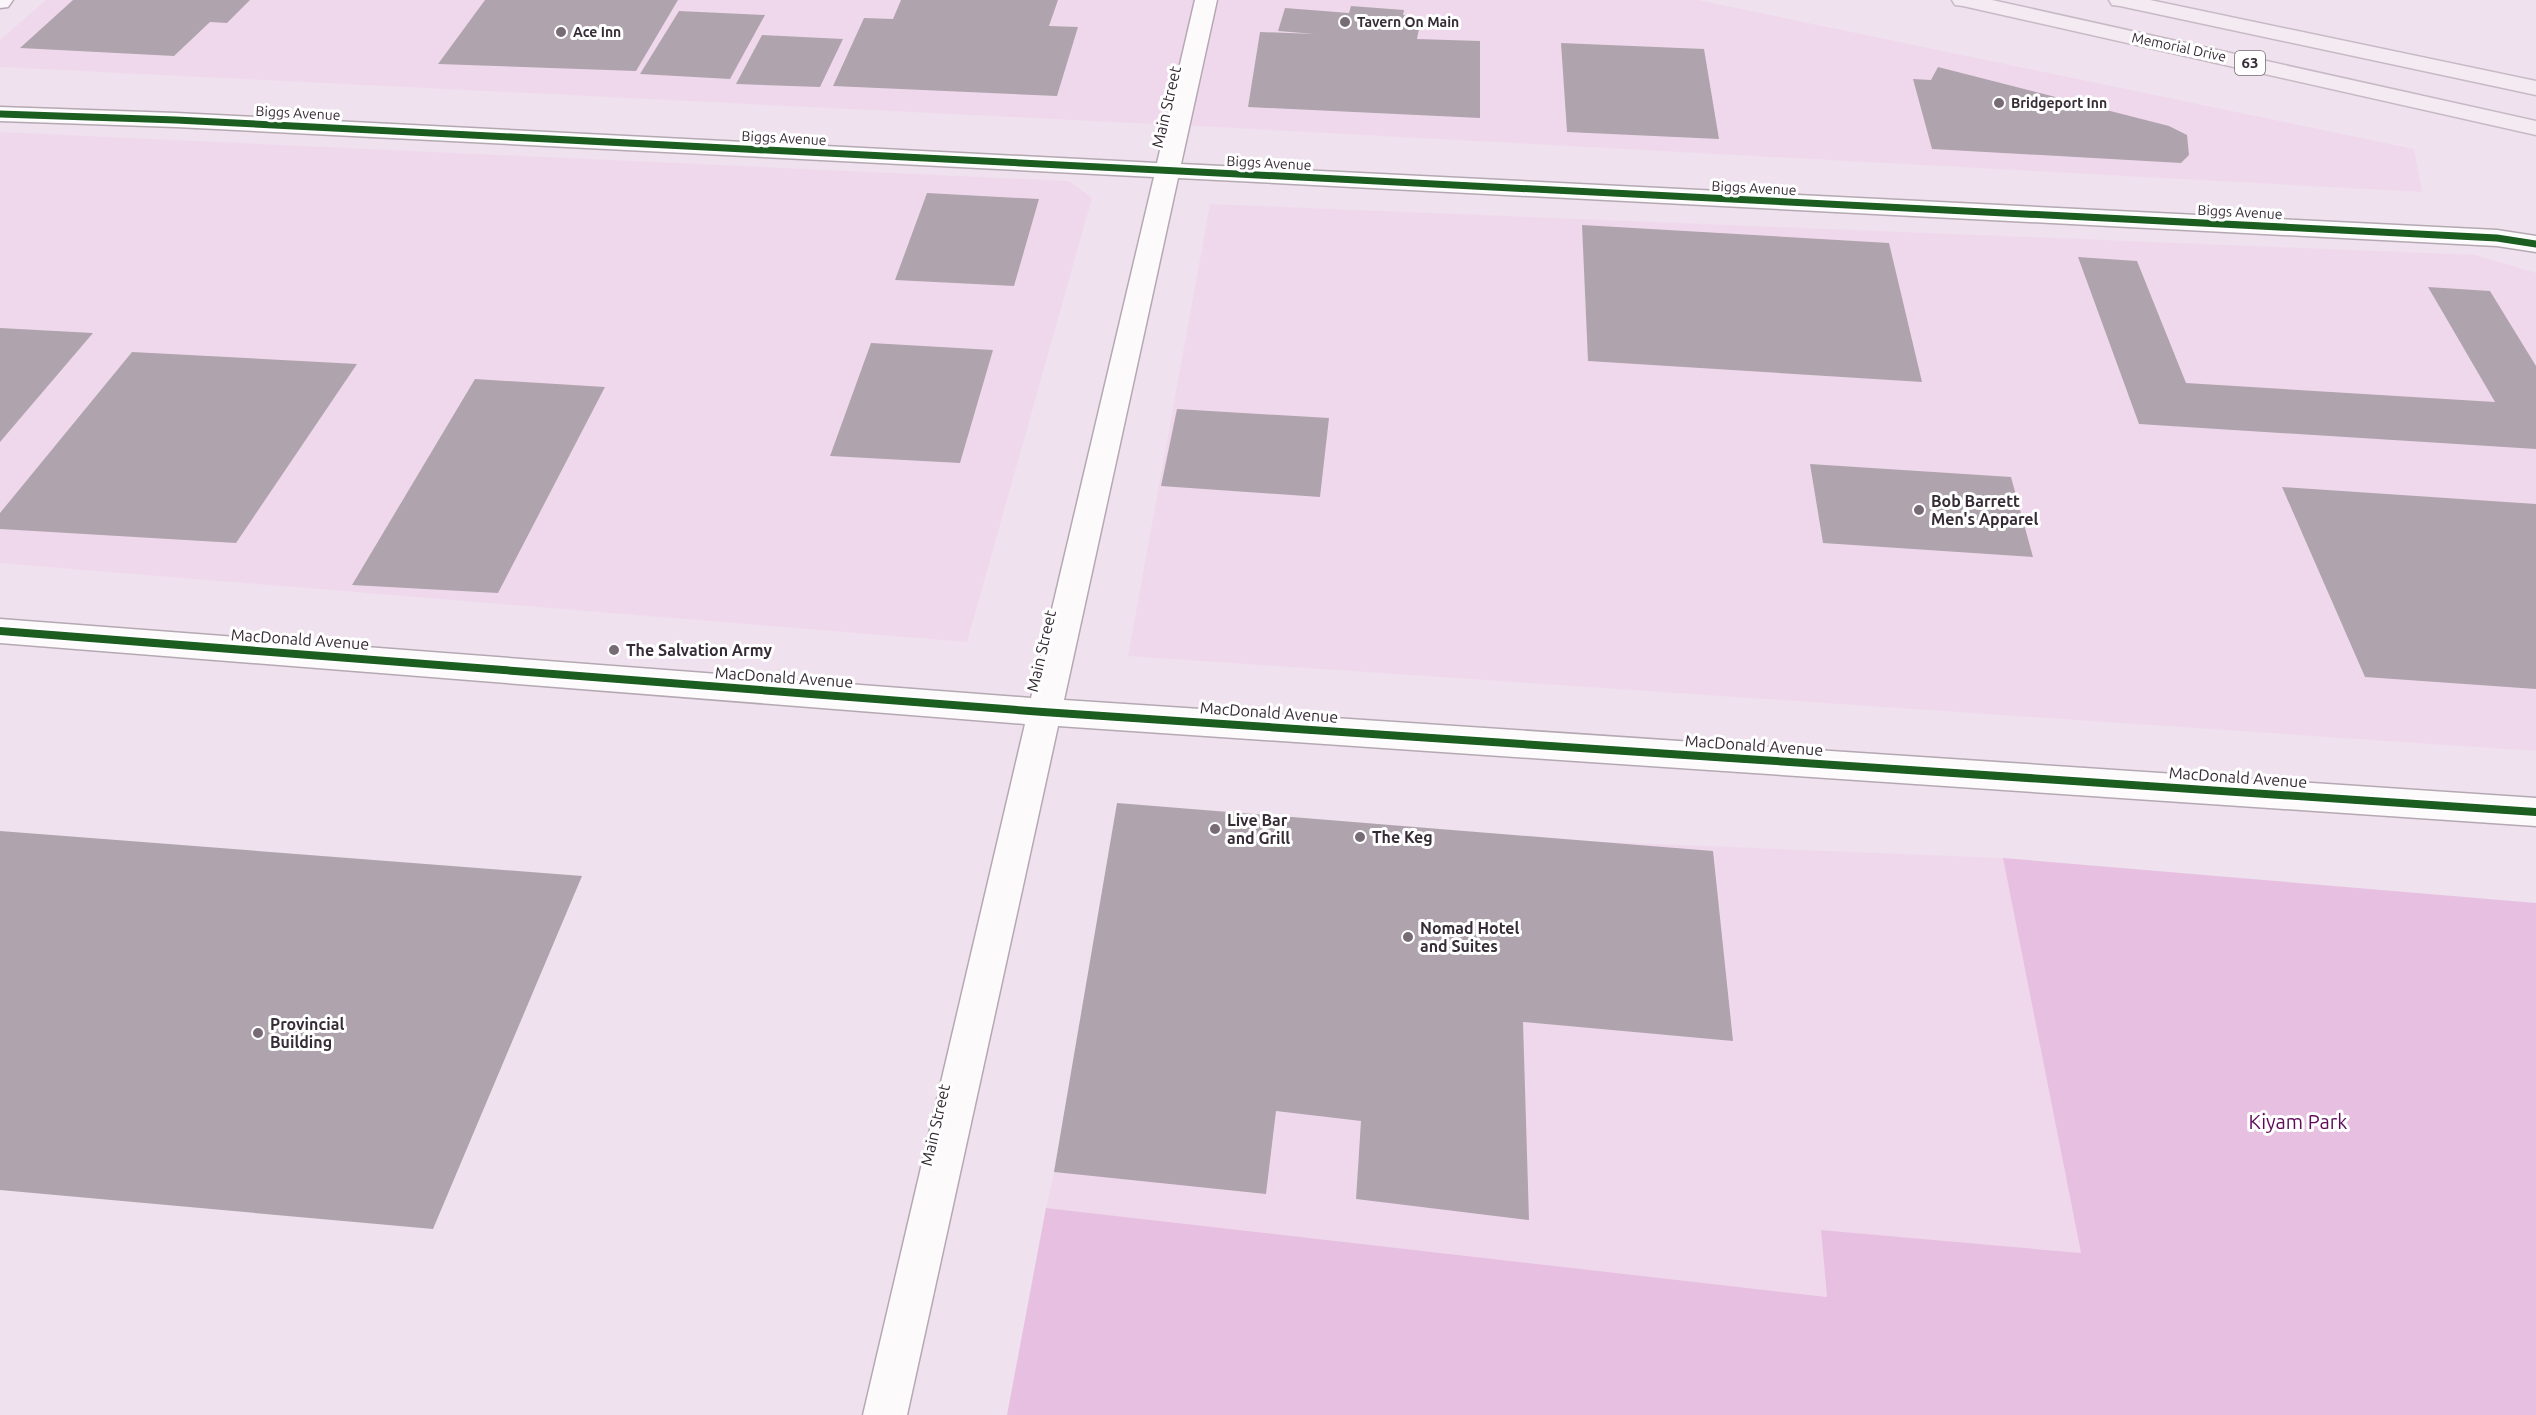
<svg xmlns="http://www.w3.org/2000/svg" width="2536" height="1415" font-family="Ubuntu,sans-serif">
<rect width="100%" height="100%" fill="#efe1ed"/>
<g fill="#f0d8ec">
<path d="M46,0H1698L2414,149L2422,192L1235,128L0,67V40Z"/>
<path d="M0,132L1069,181L1092,198L967,642L0,563Z"/>
<path d="M1210,204L2476,255L2536,273V751L1128,656Z"/>
<path d="M1135,823L2003,858L2081,1253L1821,1230L1827,1297L1046,1208Z"/>
</g>
<path fill="#e7c0e1" d="M2003,858L2536,903V1415H1007L1046,1208L1827,1297L1821,1230L2081,1253Z"/>
<g fill="#afa4ad">
<path d="M73,0H250L227,23L210,22L174,56L20,48Z"/>
<path d="M485,0H678L636,71L438,64Z"/>
<path d="M901,0H1058L1049,26L1078,27L1057,96L833,86L864,18L893,19Z"/>
<path d="M1351,6L1404,10L1403,15L1411,16L1408,28L1419,29L1417,39L1480,41V118L1248,107L1260,32L1315,34L1278,31L1285,8L1349,13Z"/>
<path d="M679,11L765,15L730,79L640,74Z"/>
<path d="M762,35L843,39L820,87L736,84Z"/>
<path d="M1561,43L1704,49L1719,139L1567,132Z"/>
<path d="M1938,67L2169,126L2187,135L2189,155L2181,163L1932,149L1913,79L1931,80Z"/>
<path d="M927,193L1039,199L1014,286L895,280Z"/>
<path d="M1582,225L1889,243L1922,382L1588,361Z"/>
<path d="M2078,257L2137,261L2186,383L2495,402L2428,287L2490,291L2536,366V449L2139,424Z"/>
<path d="M0,328L93,333L0,442Z"/>
<path d="M871,343L993,350L960,463L830,456Z"/>
<path d="M132,352L357,364L236,543L0,529V513Z"/>
<path d="M475,379L605,387L498,593L352,585Z"/>
<path d="M1177,409L1329,418L1320,497L1161,486Z"/>
<path d="M1810,464L2011,477L2033,557L1823,543Z"/>
<path d="M2282,487L2536,504V689L2365,677Z"/>
<path d="M1117,803L1713,851L1733,1041L1523,1022L1529,1220L1356,1199L1361,1121L1276,1111L1266,1194L1054,1172Z"/>
<path d="M0,831L582,876L433,1229L0,1190Z"/>
</g>
<g fill="none" stroke-linecap="round" stroke-linejoin="round">
<g stroke="#b4a9b2" stroke-width="3">
<path id="street" d="M1195,0H1217L1181,164L2497,230L2536,236V252L2497,246L1178,178L1064,700L2536,798V826L1058,726L907,1415H863L1025,724L0,643V619L1031,698L1154,177L176,127L0,121V107L176,113L1157,163Z"/>
</g>
<g stroke="#b4a9b2" stroke-width="3">
<path id="secondary" d="M0,0H13L8,7L0,8Z"/>
</g>
<g stroke="#c7b9c5" stroke-width="3">
<g id="highway">
<path d="M1952,0H1992L2536,121V135L1963,6L1955,5Z"/>
<path d="M2109,0H2150L2536,81V95L2120,6L2112,5Z"/>
</g>
</g>
<use href="#street" fill="#fdfafc" fill-rule="evenodd"/>
<use href="#secondary" fill="#faf5f9" fill-rule="evenodd"/>
<use href="#highway" fill="#f4eaf2" fill-rule="evenodd"/>
<g stroke="#fff" stroke-width="10">
<path id="cycleway-far1" d="M0,114L176,120L2497,238L2536,244"/>
</g>
<g stroke="#fff" stroke-width="12">
<path id="cycleway" d="M0,631L1043,712L2536,812"/>
</g>
<use href="#cycleway-far1" stroke="#1b5e20" stroke-width="7"/>
<use href="#cycleway" stroke="#1b5e20" stroke-width="8"/>
</g>
<g fill="#776b75" stroke="#fff" stroke-width="2">
<circle cx="1345" cy="22" r="6"/>
<circle cx="561" cy="32" r="6"/>
<circle cx="1999" cy="103" r="6"/>
<circle cx="1919" cy="510" r="6"/>
<circle cx="614" cy="650" r="6"/>
<circle cx="1215" cy="829" r="6"/>
<circle cx="1360" cy="837" r="6"/>
<circle cx="1408" cy="937" r="6"/>
<circle cx="258" cy="1033" r="6"/>
</g>
<g text-anchor="middle" stroke-width="6" stroke-linejoin="round" paint-order="stroke">
<g font-size="14" font-weight="bold" fill="#362c35" stroke="#fff" text-anchor="start">
<text x="1357" y="27">Tavern On Main</text>
<text x="573" y="37">Ace Inn</text>
<text x="2011" y="108">Bridgeport Inn</text>
</g>
<g font-size="14" fill="#362c35" stroke="#fff">
<text transform="translate(2179 47) rotate(12)" y="5">Memorial Drive</text>
<text transform="translate(298 113) rotate(3)" y="5">Biggs Avenue</text>
<text transform="translate(784 138) rotate(3)" y="5">Biggs Avenue</text>
<text transform="translate(1269 163) rotate(3)" y="5">Biggs Avenue</text>
<text transform="translate(1754 188) rotate(3)" y="5">Biggs Avenue</text>
<text transform="translate(2240 212) rotate(3)" y="5">Biggs Avenue</text>
</g>
<rect fill="#fff" stroke="#726b72" stroke-width="1.5" x="2235" y="51" width="30" height="24" rx="4.5"/>
<g font-size="15" font-weight="bold" fill="#362c35">
<text x="2250" y="68">63</text>
</g>
<g font-size="16" fill="#362c35" stroke="#fff">
<text transform="translate(1166 107) rotate(-77)" y="6">Main Street</text>
<text transform="translate(300 639) rotate(4)" y="6">MacDonald Avenue</text>
<text transform="translate(1041 651) rotate(-77)" y="6">Main Street</text>
<text transform="translate(784 677) rotate(4)" y="6">MacDonald Avenue</text>
<text transform="translate(1269 712) rotate(4)" y="6">MacDonald Avenue</text>
<text transform="translate(1754 745) rotate(4)" y="6">MacDonald Avenue</text>
<text transform="translate(2238 777) rotate(4)" y="6">MacDonald Avenue</text>
<text transform="translate(935 1125) rotate(-77)" y="6">Main Street</text>
</g>
<g font-size="16" font-weight="bold" fill="#362c35" stroke="#fff" text-anchor="start">
<text x="1931" y="507">Bob Barrett<tspan x="1931" dy="18">Men's Apparel</tspan></text>
<text x="626" y="656">The Salvation Army</text>
<text x="1227" y="826">Live Bar<tspan x="1227" dy="18">and Grill</tspan></text>
<text x="1372" y="843">The Keg</text>
<text x="1420" y="934">Nomad Hotel<tspan x="1420" dy="18">and Suites</tspan></text>
<text x="270" y="1030">Provincial<tspan x="270" dy="18">Building</tspan></text>
</g>
<g font-size="20" fill="#600b59" stroke="#fff">
<text x="2298" y="1129">Kiyam Park</text>
</g>
</g>
</svg>
